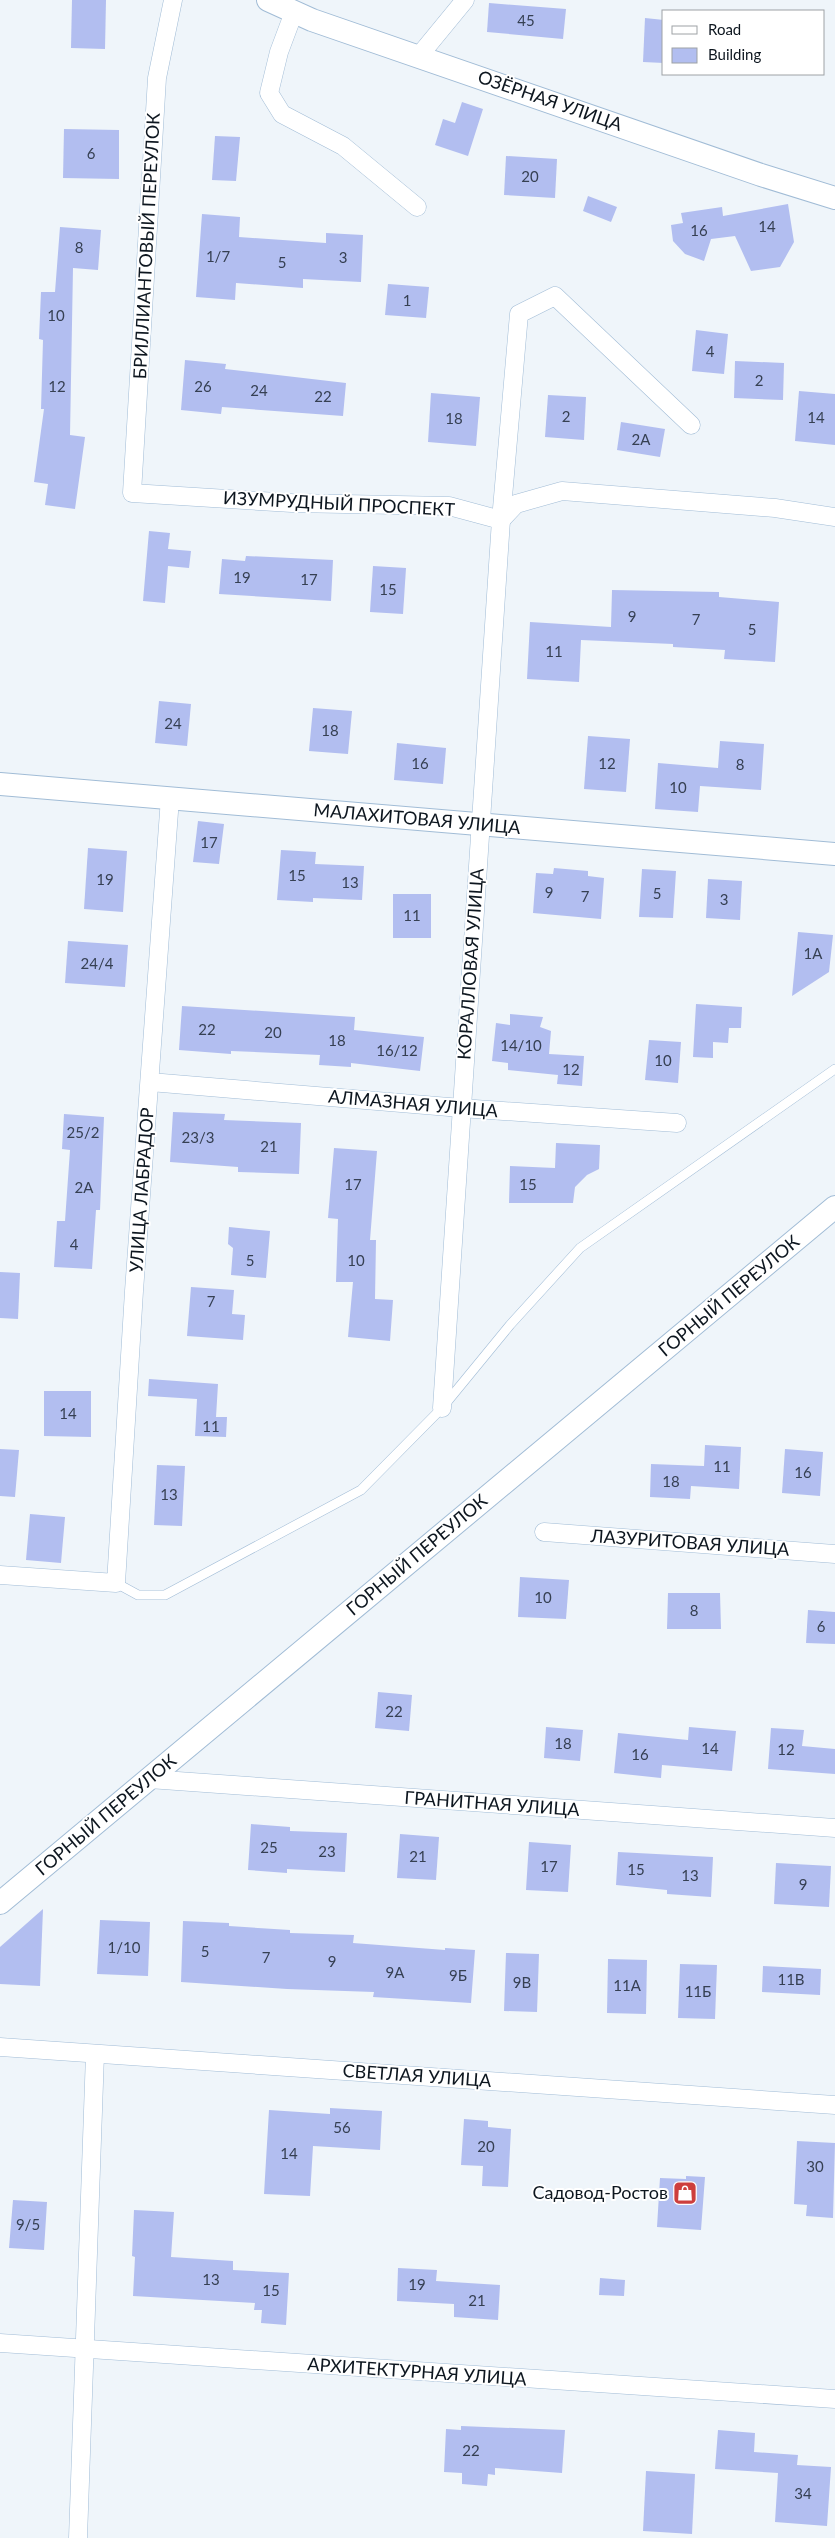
<svg xmlns="http://www.w3.org/2000/svg" width="835" height="2538" font-family="Lato,sans-serif">
<rect width="100%" height="100%" fill="#eff5fa"/>
<g fill="#b2bef0">
<path d="M72,0H106L105,49L71,48Z"/>
<path d="M489,3L566,9L563,39L487,32Z"/>
<path d="M645,18L664,20V63L643,62Z"/>
<path d="M462,102L483,109L468,156L435,145L443,119L455,123Z"/>
<path d="M64,129L119,130V179L63,178Z"/>
<path d="M215,136L240,137L236,181L212,180Z"/>
<path d="M506,156L557,159L555,198L504,195Z"/>
<path d="M588,196L617,207L611,222L583,211Z"/>
<path d="M788,204L794,242L780,267L751,271L735,236L711,239L704,261L685,254L673,241L671,225L683,223L681,213L722,207L723,216Z"/>
<path d="M202,214L240,217L239,237L326,243V233L363,235L361,282L303,279V288L236,283L235,300L196,297Z"/>
<path d="M60,227L101,230L98,270L73,268L70,435L85,437L75,509L45,505L48,484L34,482L44,409H41L43,340L39,339L41,292H55Z"/>
<path d="M388,284L429,287L426,318L385,315Z"/>
<path d="M696,330L728,334L724,374L692,371Z"/>
<path d="M185,360L226,364L225,369L346,383L343,416L222,407L221,414L181,410Z"/>
<path d="M735,361L784,363L783,400L734,398Z"/>
<path d="M799,391L835,394V445L795,441Z"/>
<path d="M431,393L480,397L476,446L428,442Z"/>
<path d="M548,395L586,397L584,440L545,437Z"/>
<path d="M621,422L665,429L660,457L617,450Z"/>
<path d="M149,531L170,533L168,549L191,551L189,568L168,566L165,603L143,601Z"/>
<path d="M246,556L333,560L331,601L219,594L222,559L245,561Z"/>
<path d="M373,566L406,568L403,614L370,612Z"/>
<path d="M612,590L719,592V597L779,602L775,662L724,659L725,650L673,647V644L581,640L579,682L527,679L530,622L611,627Z"/>
<path d="M159,701L191,704L187,746L155,743Z"/>
<path d="M313,708L352,711L348,754L309,751Z"/>
<path d="M588,736L630,739L626,792L584,789Z"/>
<path d="M720,741L764,744L761,790L700,786L698,812L655,809L658,763L718,768Z"/>
<path d="M397,743L446,748L443,784L394,780Z"/>
<path d="M198,821L224,824L219,864L193,862Z"/>
<path d="M88,848L127,851L123,912L84,909Z"/>
<path d="M281,850L316,852L315,864L364,866L362,900L313,898V902L277,900Z"/>
<path d="M554,868L588,871V876L604,878L601,919L533,913L536,873L553,874Z"/>
<path d="M642,869L676,871L673,918L639,917Z"/>
<path d="M708,879L742,881L740,920L706,918Z"/>
<rect x="393" y="894" width="38" height="44"/>
<path d="M798,932L833,935L829,972L792,996Z"/>
<path d="M68,941L128,945L125,987L65,983Z"/>
<path d="M696,1004L742,1007L741,1028H729L728,1043L713,1042V1058L693,1057Z"/>
<path d="M182,1006L355,1017L354,1030L424,1037L420,1071L351,1063V1067L319,1065L320,1055L231,1051V1054L179,1050Z"/>
<path d="M510,1014L543,1017L540,1027L551,1031L549,1054L584,1056L582,1086L557,1084L558,1075L508,1070V1063L492,1061L496,1023L510,1025Z"/>
<path d="M649,1040L681,1042L678,1083L645,1080Z"/>
<path d="M173,1112L225,1114L224,1120L301,1123L299,1174L238,1172V1167L170,1162Z"/>
<path d="M64,1114L104,1117L100,1210H96L92,1269L54,1267L57,1221H65L70,1150L62,1149Z"/>
<path d="M556,1143L600,1145L599,1169L587,1175L575,1187L573,1203H509L510,1166L555,1168Z"/>
<path d="M334,1148L377,1151L370,1240H376L375,1299L393,1300L390,1341L348,1337L353,1282H336L338,1219L328,1218Z"/>
<path d="M229,1227L270,1231L266,1278L231,1275L233,1248L228,1244Z"/>
<path d="M0,1272L20,1273L18,1319L0,1318Z"/>
<path d="M191,1287L234,1290L232,1314L245,1315L243,1340L187,1336Z"/>
<path d="M149,1379L218,1384L216,1417H227L226,1437L195,1436L197,1399L148,1396Z"/>
<path d="M44,1391H91V1437L44,1436Z"/>
<path d="M705,1445L741,1447L739,1489L691,1486L690,1499L650,1497L651,1464L704,1466Z"/>
<path d="M0,1449L19,1450L15,1497L0,1496Z"/>
<path d="M785,1449L823,1452L820,1496L782,1493Z"/>
<path d="M157,1465L185,1466L182,1526L154,1525Z"/>
<path d="M30,1514L65,1517L61,1563L26,1560Z"/>
<path d="M520,1577L569,1580L566,1619L518,1617Z"/>
<path d="M668,1593H720L721,1629H667Z"/>
<path d="M808,1610L835,1612V1644L806,1643Z"/>
<path d="M378,1692L412,1695L409,1731L375,1728Z"/>
<path d="M546,1727L583,1730L580,1761L544,1758Z"/>
<path d="M689,1727L736,1731L732,1771L662,1765L661,1778L614,1773L618,1733L688,1740Z"/>
<path d="M771,1728L804,1730L802,1746L835,1749V1774L768,1769Z"/>
<path d="M251,1824L290,1827V1831L347,1833L345,1872L287,1869V1873L248,1870Z"/>
<path d="M400,1834L439,1837L436,1880L397,1878Z"/>
<path d="M529,1842L571,1845L568,1892L526,1890Z"/>
<path d="M618,1852L713,1857L711,1897L667,1894V1890L616,1885Z"/>
<path d="M776,1863L831,1866L829,1907L774,1904Z"/>
<path d="M43,1909L40,1986L0,1984V1947Z"/>
<path d="M100,1920L150,1922L148,1976L97,1974Z"/>
<path d="M183,1921L229,1923V1926L290,1930V1933L354,1935L353,1943L445,1950V1948L475,1950L471,2003L373,1997L374,1992L287,1989L181,1982Z"/>
<path d="M506,1953L539,1954L537,2012L504,2011Z"/>
<path d="M608,1959L647,1960L646,2014L607,2013Z"/>
<path d="M680,1964L717,1965L715,2019L678,2018Z"/>
<path d="M763,1966L821,1969L820,1995L762,1992Z"/>
<path d="M330,2108L382,2111L380,2150L313,2146L310,2196L264,2194L269,2110L330,2114Z"/>
<path d="M464,2119L488,2121V2127L511,2129L508,2187L482,2186L483,2166L461,2165Z"/>
<path d="M797,2141L835,2143L833,2218L806,2216L807,2205L794,2204Z"/>
<path d="M686,2176L705,2177L701,2230L657,2227L660,2178L686,2179Z"/>
<path d="M13,2200L47,2202L44,2250L9,2248Z"/>
<path d="M134,2210L174,2212L171,2257L233,2261V2270L289,2273L286,2325L261,2323L262,2310H254L255,2303L133,2296L135,2257L132,2256Z"/>
<path d="M398,2268L437,2270L436,2281L500,2285L498,2320L454,2317V2304L397,2301Z"/>
<path d="M600,2278L625,2280L624,2296L599,2295Z"/>
<path d="M461,2426L565,2430L562,2473L495,2468V2475L488,2474L487,2486L462,2484V2473L444,2472L446,2429L461,2430Z"/>
<path d="M718,2430L755,2433L754,2452L798,2455L797,2465L831,2467L827,2526L775,2522L778,2473L715,2469Z"/>
<path d="M646,2471L695,2474L692,2534L643,2531Z"/>
</g>
<g fill="none" stroke-linecap="round" stroke-linejoin="round">
<g stroke="#a1bcd6" stroke-width="10">
<path id="service" d="M116,1583L138,1595H165L361,1490L442,1408L510,1325L580,1248L835,1069"/>
</g>
<g stroke="#a1bcd6" stroke-width="19">
<g id="minor">
<path d="M173,0L157,78L132,493L292,503L449,506L501,520"/>
<path d="M294,12L279,52L269,93L282,114L343,146L417,207"/>
<path d="M419,56L465,0"/>
<path d="M501,520L516,504L562,491L775,508L835,517"/>
<path d="M150,1082L461,1108L677,1123"/>
<path d="M442,1408L501,520L519,314L555,296L691,425"/>
<path d="M544,1532L835,1554"/>
<path d="M0,1575L116,1583L134,1291L170,798"/>
<path d="M149,1779L835,1828"/>
<path d="M0,2047L835,2105"/>
<path d="M0,2343L835,2399"/>
<path d="M78,2538L95,2054"/>
</g>
</g>
<g stroke="#a1bcd6" stroke-width="24">
<g id="tertiary">
<path d="M268,0L312,20L761,175L835,198"/>
<path d="M0,784L835,854"/>
<path d="M0,1903L835,1207"/>
</g>
</g>
<use href="#service" stroke="#fff" stroke-width="9"/>
<use href="#minor" stroke="#fff" stroke-width="18"/>
<use href="#tertiary" stroke="#fff" stroke-width="22"/>
</g>
<defs>
<g id="shop-square" transform="scale(1.25)"><rect x="-9" y="-9" width="18" height="18" rx="4" fill="#cd3e3d" stroke="#fff"/><path d="M-5-2.5h2.3a2.7 3.5 0 0 1 5.4 0H5L5.5 6h-11ZM-1.5-2.5h3a1.5 2.3 0 0 0-3 0Z" fill="#fff"/></g>
</defs>
<g fill-rule="evenodd">
<use href="#shop-square" x="685" y="2193"/>
</g>
<g text-anchor="middle" stroke-width="4" stroke-linejoin="round" paint-order="stroke">
<g font-size="15" fill="#364053">
<text x="526" y="26">45</text>
<text x="91" y="159">6</text>
<text x="530" y="182">20</text>
<text x="767" y="232">14</text>
<text x="699" y="236">16</text>
<text x="79" y="253">8</text>
<text x="218" y="262">1/7</text>
<text x="343" y="263">3</text>
<text x="282" y="268">5</text>
<text x="407" y="306">1</text>
<text x="56" y="321">10</text>
<text x="710" y="357">4</text>
<text x="759" y="386">2</text>
<text x="57" y="392">12</text>
<text x="203" y="392">26</text>
<text x="259" y="396">24</text>
<text x="323" y="402">22</text>
<text x="566" y="422">2</text>
<text x="816" y="423">14</text>
<text x="454" y="424">18</text>
<text x="641" y="445">2А</text>
<text x="242" y="583">19</text>
<text x="309" y="585">17</text>
<text x="388" y="595">15</text>
<text x="632" y="622">9</text>
<text x="696" y="625">7</text>
<text x="752" y="635">5</text>
<text x="554" y="657">11</text>
<text x="173" y="729">24</text>
<text x="330" y="736">18</text>
<text x="420" y="769">16</text>
<text x="607" y="769">12</text>
<text x="740" y="770">8</text>
<text x="678" y="793">10</text>
<text x="209" y="848">17</text>
<text x="297" y="881">15</text>
<text x="105" y="885">19</text>
<text x="350" y="888">13</text>
<text x="549" y="898">9</text>
<text x="657" y="899">5</text>
<text x="585" y="902">7</text>
<text x="724" y="905">3</text>
<text x="412" y="921">11</text>
<text x="813" y="959">1А</text>
<text x="97" y="969">24/4</text>
<text x="207" y="1035">22</text>
<text x="273" y="1038">20</text>
<text x="337" y="1046">18</text>
<text x="521" y="1051">14/10</text>
<text x="397" y="1056">16/12</text>
<text x="663" y="1066">10</text>
<text x="571" y="1075">12</text>
<text x="83" y="1138">25/2</text>
<text x="198" y="1143">23/3</text>
<text x="269" y="1152">21</text>
<text x="353" y="1190">17</text>
<text x="528" y="1190">15</text>
<text x="84" y="1193">2А</text>
<text x="74" y="1250">4</text>
<text x="250" y="1266">5</text>
<text x="356" y="1266">10</text>
<text x="211" y="1307">7</text>
<text x="68" y="1419">14</text>
<text x="211" y="1432">11</text>
<text x="722" y="1472">11</text>
<text x="803" y="1478">16</text>
<text x="671" y="1487">18</text>
<text x="169" y="1500">13</text>
<text x="543" y="1603">10</text>
<text x="694" y="1616">8</text>
<text x="821" y="1632">6</text>
<text x="394" y="1717">22</text>
<text x="563" y="1749">18</text>
<text x="710" y="1754">14</text>
<text x="786" y="1755">12</text>
<text x="640" y="1760">16</text>
<text x="269" y="1853">25</text>
<text x="327" y="1857">23</text>
<text x="418" y="1862">21</text>
<text x="549" y="1872">17</text>
<text x="636" y="1875">15</text>
<text x="690" y="1881">13</text>
<text x="803" y="1890">9</text>
<text x="124" y="1953">1/10</text>
<text x="205" y="1957">5</text>
<text x="266" y="1963">7</text>
<text x="332" y="1967">9</text>
<text x="395" y="1978">9А</text>
<text x="458" y="1981">9Б</text>
<text x="791" y="1985">11В</text>
<text x="522" y="1988">9В</text>
<text x="627" y="1991">11А</text>
<text x="698" y="1997">11Б</text>
<text x="342" y="2133">56</text>
<text x="486" y="2152">20</text>
<text x="289" y="2159">14</text>
<text x="815" y="2172">30</text>
<text x="28" y="2230">9/5</text>
<text x="211" y="2285">13</text>
<text x="417" y="2290">19</text>
<text x="271" y="2296">15</text>
<text x="477" y="2306">21</text>
<text x="471" y="2456">22</text>
<text x="803" y="2499">34</text>
</g>
<g font-size="18" fill="#0d161f" stroke="#fff">
<text transform="translate(550 101) rotate(19)" y="6">ОЗЁРНАЯ УЛИЦА</text>
<text transform="translate(147 246) rotate(-87)" y="6">БРИЛЛИАНТОВЫЙ ПЕРЕУЛОК</text>
<text transform="translate(339 504) rotate(3)" y="6">ИЗУМРУДНЫЙ ПРОСПЕКТ</text>
<text transform="translate(417 819) rotate(5)" y="6">МАЛАХИТОВАЯ УЛИЦА</text>
<text transform="translate(471 964) rotate(-86)" y="6">КОРАЛЛОВАЯ УЛИЦА</text>
<text transform="translate(413 1104) rotate(5)" y="6">АЛМАЗНАЯ УЛИЦА</text>
<text transform="translate(142 1190) rotate(-86)" y="6">УЛИЦА ЛАБРАДОР</text>
<text transform="translate(729 1296) rotate(-40)" y="6">ГОРНЫЙ ПЕРЕУЛОК</text>
<text transform="translate(690 1543) rotate(4)" y="6">ЛАЗУРИТОВАЯ УЛИЦА</text>
<text transform="translate(417 1555) rotate(-40)" y="6">ГОРНЫЙ ПЕРЕУЛОК</text>
<text transform="translate(492 1804) rotate(4)" y="6">ГРАНИТНАЯ УЛИЦА</text>
<text transform="translate(106 1815) rotate(-40)" y="6">ГОРНЫЙ ПЕРЕУЛОК</text>
<text transform="translate(417 2076) rotate(4)" y="6">СВЕТЛАЯ УЛИЦА</text>
<text transform="translate(417 2372) rotate(4)" y="6">АРХИТЕКТУРНАЯ УЛИЦА</text>
</g>
<g font-size="18" fill="#0d161f" stroke="#fff" text-anchor="end">
<text x="668" y="2199">Садовод-Ростов</text>
</g>
</g>
<rect x="662" y="10" width="162" height="65" fill="#ffffff" stroke="#9ea2a5"/>
<rect x="672" y="26" width="25" height="8" fill="#ffffff" stroke="#9ea2a5"/>
<text x="708" y="35" font-size="15" fill="#0d161f">Road</text>
<rect x="672" y="48" width="25" height="15" fill="#b2bef0" stroke="#9ea2a5"/>
<text x="708" y="60" font-size="15" fill="#0d161f">Building</text>
</svg>
